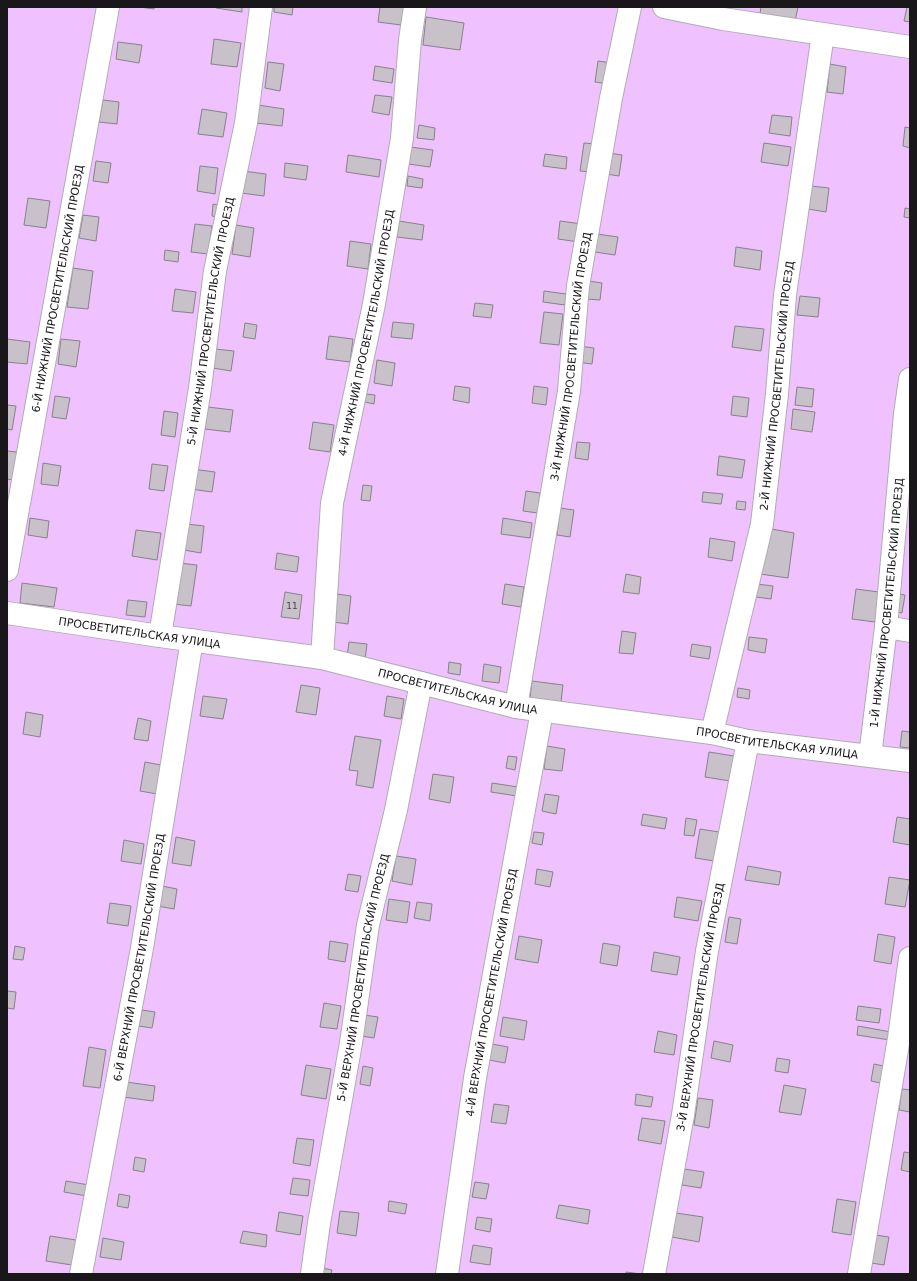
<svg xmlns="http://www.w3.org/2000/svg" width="917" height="1281" font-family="'DejaVu Sans',sans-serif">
<rect width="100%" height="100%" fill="#ece4ee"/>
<rect fill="#efc2ff" x="7" y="7" width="903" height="1267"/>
<g fill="#c8c1ca" stroke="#88818a">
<path d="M139,7H154V9Z"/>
<path d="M216,7H242V12L216,8Z"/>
<path d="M274,7H293L292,15L274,12Z"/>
<path d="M380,7H404L401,25L378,22Z"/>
<path d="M761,7H798L794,26L759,20Z"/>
<path d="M907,7H910V22L904,21Z"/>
<path d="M426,17L464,23L460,50L423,45Z"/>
<path d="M214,39L241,43L237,67L211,64Z"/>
<path d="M118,42L142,45L139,63L116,59Z"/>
<path d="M598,61L612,63L609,84L595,82Z"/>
<path d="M268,62L284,64L280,91L265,88Z"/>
<path d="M830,64L846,67L843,94L827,92Z"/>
<path d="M375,66L394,69L392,83L373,80Z"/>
<path d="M375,95L392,97L389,115L372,112Z"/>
<path d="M103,100L119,102L117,124L99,122Z"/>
<path d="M258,105L284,109L282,126L256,123Z"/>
<path d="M202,109L227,113L223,137L198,134Z"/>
<path d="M772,115L792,117L790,136L769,133Z"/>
<path d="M419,125L435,128L434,140L417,138Z"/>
<path d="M905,127L910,128V148L903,146Z"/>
<path d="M584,143L595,144L591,172L580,171Z"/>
<path d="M764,143L791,147L788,166L761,162Z"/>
<path d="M410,147L433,150L430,167L408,164Z"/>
<path d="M609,153L622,155L619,176L606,174Z"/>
<path d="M545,154L567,157L566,169L543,166Z"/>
<path d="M348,155L381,160L379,177L346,172Z"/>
<path d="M96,161L111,163L108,183L93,181Z"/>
<path d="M285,163L308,166L306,180L284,177Z"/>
<path d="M200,166L218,168L215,194L197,191Z"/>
<path d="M243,171L266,174L264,196L241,193Z"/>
<path d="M408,176L423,179L422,188L407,186Z"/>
<path d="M811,186L829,188L826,212L808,209Z"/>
<path d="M28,198L50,201L46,228L24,225Z"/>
<path d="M213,204L224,206L222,218L212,216Z"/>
<path d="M905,208L910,209V218L904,217Z"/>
<path d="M83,215L99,217L96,241L79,238Z"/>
<path d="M399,221L424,225L422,240L397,237Z"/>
<path d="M560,221L582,224L579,242L558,239Z"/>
<path d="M195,224L212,226L208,254L191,252Z"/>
<path d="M236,225L254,228L250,257L232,254Z"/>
<path d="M597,234L618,237L615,255L595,252Z"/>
<path d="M350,241L371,244L368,269L347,266Z"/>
<path d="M736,247L762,251L760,270L734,266Z"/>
<path d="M165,250L179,252L178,262L164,260Z"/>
<path d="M73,268L93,271L88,309L67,307Z"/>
<path d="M589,281L602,283L600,300L587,299Z"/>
<path d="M175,289L196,292L193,313L172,311Z"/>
<path d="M544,291L566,294L565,305L543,302Z"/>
<path d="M800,296L820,298L818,317L797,315Z"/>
<path d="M475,303L493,305L491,318L473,316Z"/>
<path d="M544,312L563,314L559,345L540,343Z"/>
<path d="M393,322L414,324L412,339L391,337Z"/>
<path d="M245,323L257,325L255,339L243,337Z"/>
<path d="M735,326L764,329L761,351L732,347Z"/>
<path d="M329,336L353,339L350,362L326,359Z"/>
<path d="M7,339L30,342L27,364L7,362Z"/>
<path d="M61,339L80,341L76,367L58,364Z"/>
<path d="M579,346L594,348L592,364L577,362Z"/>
<path d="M215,349L234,351L231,371L213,368Z"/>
<path d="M377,360L395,363L392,386L374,383Z"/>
<path d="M455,386L470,388L469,403L453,400Z"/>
<path d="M534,386L548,388L546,405L532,403Z"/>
<path d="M797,387L814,389L812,407L795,405Z"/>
<path d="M366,394L375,395L374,404L365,402Z"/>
<path d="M55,396L70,398L66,419L52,417Z"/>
<path d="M733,396L749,398L747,417L731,415Z"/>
<path d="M7,405L16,406L12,430L7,429Z"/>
<path d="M208,407L233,410L230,432L205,429Z"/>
<path d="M793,409L815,412L812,432L791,429Z"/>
<path d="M164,411L178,413L175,437L161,435Z"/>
<path d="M313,422L334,425L330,452L309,449Z"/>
<path d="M577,442L590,443L588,460L575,458Z"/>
<path d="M7,451L17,452L13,480L7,479Z"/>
<path d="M719,456L745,460L742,478L717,475Z"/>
<path d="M43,463L61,466L58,486L41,484Z"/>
<path d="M152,464L168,466L164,491L149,489Z"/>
<path d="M192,469L215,472L212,492L190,489Z"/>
<path d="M363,485L372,486L370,501L361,500Z"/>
<path d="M526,491L540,493L538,513L523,511Z"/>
<path d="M703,492L723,494L721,504L702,502Z"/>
<path d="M737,501L746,502L745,510L736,509Z"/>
<path d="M560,508L574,510L570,537L557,535Z"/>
<path d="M30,518L49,521L47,538L28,535Z"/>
<path d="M503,518L532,523L530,538L501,534Z"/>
<path d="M187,524L204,526L201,553L184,550Z"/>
<path d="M766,528L794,533L788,578L760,574Z"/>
<path d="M136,530L161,533L157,560L132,556Z"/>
<path d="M710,538L735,542L732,561L708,557Z"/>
<path d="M277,553L299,557L297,572L275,569Z"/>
<path d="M179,563L197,565L191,606L173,604Z"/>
<path d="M626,574L641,577L639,594L623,592Z"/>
<path d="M22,583L57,588L54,607L20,603Z"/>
<path d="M505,584L524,587L521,607L502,604Z"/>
<path d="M757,584L773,586L771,599L756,597Z"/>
<path d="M856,589L879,592L875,622L852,619Z"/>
<path d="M285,592L302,595L299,619L281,617Z"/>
<path d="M894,593L905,595L902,613L891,611Z"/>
<path d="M337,594L351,596L348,624L333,622Z"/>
<path d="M128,600L147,602L145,617L126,615Z"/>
<path d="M622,631L636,633L633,654L619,653Z"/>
<path d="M749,637L767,639L765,653L748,650Z"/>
<path d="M349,642L367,644L365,660L347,657Z"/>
<path d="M692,644L711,647L709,659L690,656Z"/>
<path d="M449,662L461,664L460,675L448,673Z"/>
<path d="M484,664L501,667L499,683L482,681Z"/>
<path d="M532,681L563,685L561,702L530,698Z"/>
<path d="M301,685L320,688L316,715L296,712Z"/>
<path d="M738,688L750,690L749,699L737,697Z"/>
<path d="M203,696L227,699L223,719L200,716Z"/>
<path d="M387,696L404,699L401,719L384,716Z"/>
<path d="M26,712L43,715L40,737L23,734Z"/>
<path d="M138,718L151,721L148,741L134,739Z"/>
<path d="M902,731L910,732V748L900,747Z"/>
<path d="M355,736L381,740L373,788L356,785L358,771L349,770Z"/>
<path d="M547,746L565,749L562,771L544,769Z"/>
<path d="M709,752L734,756L730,781L705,777Z"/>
<path d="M508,756L517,757L515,770L506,768Z"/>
<path d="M145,762L161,765L157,794L140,791Z"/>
<path d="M433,774L454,777L450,803L429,799Z"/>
<path d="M492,783L518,787L517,796L491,792Z"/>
<path d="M545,794L559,796L556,814L542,811Z"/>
<path d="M643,814L667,818L665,829L641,825Z"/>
<path d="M897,817L910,819V845L893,842Z"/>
<path d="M686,818L697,820L694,836L684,835Z"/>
<path d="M700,829L719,832L714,861L695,858Z"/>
<path d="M534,832L544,833L542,845L532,843Z"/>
<path d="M176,837L195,841L191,866L172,863Z"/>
<path d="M124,840L144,844L141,864L121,861Z"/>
<path d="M396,856L416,859L412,885L392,881Z"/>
<path d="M748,866L781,872L779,885L745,880Z"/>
<path d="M537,869L553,872L550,887L535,884Z"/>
<path d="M348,874L361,876L358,892L345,890Z"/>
<path d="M889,877L910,880L905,907L885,904Z"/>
<path d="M162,886L177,889L174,909L158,906Z"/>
<path d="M677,897L702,901L698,921L674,917Z"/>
<path d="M389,899L410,902L407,923L386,920Z"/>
<path d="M417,902L432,904L430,921L414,918Z"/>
<path d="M110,903L131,906L128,926L107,923Z"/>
<path d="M729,917L741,919L737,944L725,942Z"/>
<path d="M878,934L895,937L891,964L874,961Z"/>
<path d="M519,936L542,940L538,963L515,959Z"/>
<path d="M330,941L348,944L345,962L328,959Z"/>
<path d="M603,943L620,946L617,966L600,963Z"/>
<path d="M15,946L25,948L23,960L13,959Z"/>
<path d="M654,952L680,957L677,975L651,971Z"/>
<path d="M7,991L16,992L14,1009L7,1008Z"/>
<path d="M324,1003L341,1006L337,1029L320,1027Z"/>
<path d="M858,1006L881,1009L879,1023L856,1020Z"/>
<path d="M142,1010L155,1012L152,1028L139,1026Z"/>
<path d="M364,1015L378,1017L374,1038L361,1036Z"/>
<path d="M503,1017L527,1021L524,1040L500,1036Z"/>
<path d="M858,1026L891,1032L890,1040L857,1035Z"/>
<path d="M658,1031L677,1035L674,1055L654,1052Z"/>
<path d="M714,1041L733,1045L730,1062L711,1058Z"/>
<path d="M492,1044L508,1047L505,1063L489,1060Z"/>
<path d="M89,1047L106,1050L100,1088L83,1086Z"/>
<path d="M777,1058L790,1060L788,1073L775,1071Z"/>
<path d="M874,1064L888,1067L885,1084L871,1081Z"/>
<path d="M306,1065L331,1069L326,1099L301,1095Z"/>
<path d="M363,1066L373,1068L370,1086L360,1084Z"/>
<path d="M126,1082L155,1086L153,1101L123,1097Z"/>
<path d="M784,1085L806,1089L801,1115L779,1112Z"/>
<path d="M902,1089L910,1090V1112L899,1110Z"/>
<path d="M636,1094L653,1097L651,1107L635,1105Z"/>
<path d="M698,1098L713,1100L709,1128L694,1125Z"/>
<path d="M494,1104L509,1106L506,1124L491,1122Z"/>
<path d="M642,1118L665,1121L661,1144L638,1140Z"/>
<path d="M297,1138L314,1140L310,1166L293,1163Z"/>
<path d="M904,1152L910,1153V1172L901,1170Z"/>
<path d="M135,1157L146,1159L144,1172L133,1170Z"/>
<path d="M684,1169L704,1172L701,1188L682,1185Z"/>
<path d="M293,1178L310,1180L308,1196L290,1194Z"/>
<path d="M66,1181L89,1185L87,1196L64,1192Z"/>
<path d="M475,1182L489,1184L486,1199L472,1197Z"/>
<path d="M119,1194L130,1196L128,1208L117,1206Z"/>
<path d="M837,1199L856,1202L851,1235L832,1232Z"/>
<path d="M389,1201L407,1204L405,1214L388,1211Z"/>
<path d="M559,1205L590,1210L588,1224L556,1218Z"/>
<path d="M340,1211L359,1213L356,1236L337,1233Z"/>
<path d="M279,1212L303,1216L300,1235L276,1231Z"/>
<path d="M676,1213L703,1217L699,1242L672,1237Z"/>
<path d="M477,1217L492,1219L490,1232L475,1229Z"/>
<path d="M243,1231L267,1235L266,1247L240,1243Z"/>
<path d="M875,1235L889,1237L884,1265L871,1263Z"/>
<path d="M50,1236L76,1240L72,1265L46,1261Z"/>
<path d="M103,1238L124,1242L121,1260L100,1257Z"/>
<path d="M473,1245L492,1248L490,1265L470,1262Z"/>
<path d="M322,1268L332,1270L331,1274H322Z"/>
<path d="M626,1272L641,1274H626Z"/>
</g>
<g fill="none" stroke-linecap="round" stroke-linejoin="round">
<g stroke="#b1abb4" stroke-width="24">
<g id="minor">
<path d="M664,7L723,19L910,47"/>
<path id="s1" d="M7,570L108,7"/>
<path id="s2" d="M7,613L160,636L322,658L516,707L712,733L748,741L910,761"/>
<path d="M886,627L910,631"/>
<path id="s3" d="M160,636L200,388L215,271L246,123L261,7"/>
<path id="s4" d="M322,658L332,503L374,304L402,138L410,40L415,7"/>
<path id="s5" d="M516,707L569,391L578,286L611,98L630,7"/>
<path id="s6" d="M712,733L762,524L777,394L785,295L823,34"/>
<path id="s7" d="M870,756L886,627L905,414L910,379"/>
<path id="s8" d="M81,1274L142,948L192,640"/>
<path id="s9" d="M312,1274L319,1223L351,1043L368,925L396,810L421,683"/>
<path id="s10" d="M447,1274L475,1078L542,711"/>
<path id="s11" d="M654,1274L683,1115L707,951L748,741"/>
<path d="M859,1274L899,1038L910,958"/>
</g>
</g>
<use href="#minor" stroke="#fff" stroke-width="22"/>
</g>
<g text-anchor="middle" stroke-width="4" stroke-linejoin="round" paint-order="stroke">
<g font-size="9" fill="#454246">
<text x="292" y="609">11</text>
</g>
<g font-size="11" fill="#19171a" stroke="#fff">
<text dy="4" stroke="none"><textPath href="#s1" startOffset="286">6-Й НИЖНИЙ ПРОСВЕТИТЕЛЬСКИЙ ПРОЕЗД</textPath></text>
<text dy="4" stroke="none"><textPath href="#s3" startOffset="319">5-Й НИЖНИЙ ПРОСВЕТИТЕЛЬСКИЙ ПРОЕЗД</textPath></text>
<text dy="4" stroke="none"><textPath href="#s4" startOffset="329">4-Й НИЖНИЙ ПРОСВЕТИТЕЛЬСКИЙ ПРОЕЗД</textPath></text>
<text dy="4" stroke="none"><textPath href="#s5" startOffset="355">3-Й НИЖНИЙ ПРОСВЕТИТЕЛЬСКИЙ ПРОЕЗД</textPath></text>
<text dy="4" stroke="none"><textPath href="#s6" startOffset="354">2-Й НИЖНИЙ ПРОСВЕТИТЕЛЬСКИЙ ПРОЕЗД</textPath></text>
<text dy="4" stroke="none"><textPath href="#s7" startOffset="154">1-Й НИЖНИЙ ПРОСВЕТИТЕЛЬСКИЙ ПРОЕЗД</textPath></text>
<text dy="4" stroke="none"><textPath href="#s2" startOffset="134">ПРОСВЕТИТЕЛЬСКАЯ УЛИЦА</textPath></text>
<text dy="4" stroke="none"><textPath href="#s2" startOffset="458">ПРОСВЕТИТЕЛЬСКАЯ УЛИЦА</textPath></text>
<text dy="4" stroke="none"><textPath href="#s2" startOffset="782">ПРОСВЕТИТЕЛЬСКАЯ УЛИЦА</textPath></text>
<text dy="4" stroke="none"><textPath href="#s8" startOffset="322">6-Й ВЕРХНИЙ ПРОСВЕТИТЕЛЬСКИЙ ПРОЕЗД</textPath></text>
<text dy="4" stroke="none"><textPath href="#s9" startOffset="301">5-Й ВЕРХНИЙ ПРОСВЕТИТЕЛЬСКИЙ ПРОЕЗД</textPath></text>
<text dy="4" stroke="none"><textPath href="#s10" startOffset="285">4-Й ВЕРХНИЙ ПРОСВЕТИТЕЛЬСКИЙ ПРОЕЗД</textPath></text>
<text dy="4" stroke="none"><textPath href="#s11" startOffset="271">3-Й ВЕРХНИЙ ПРОСВЕТИТЕЛЬСКИЙ ПРОЕЗД</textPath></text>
</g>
</g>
<rect width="917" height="1281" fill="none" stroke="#19171a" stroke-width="16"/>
</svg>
